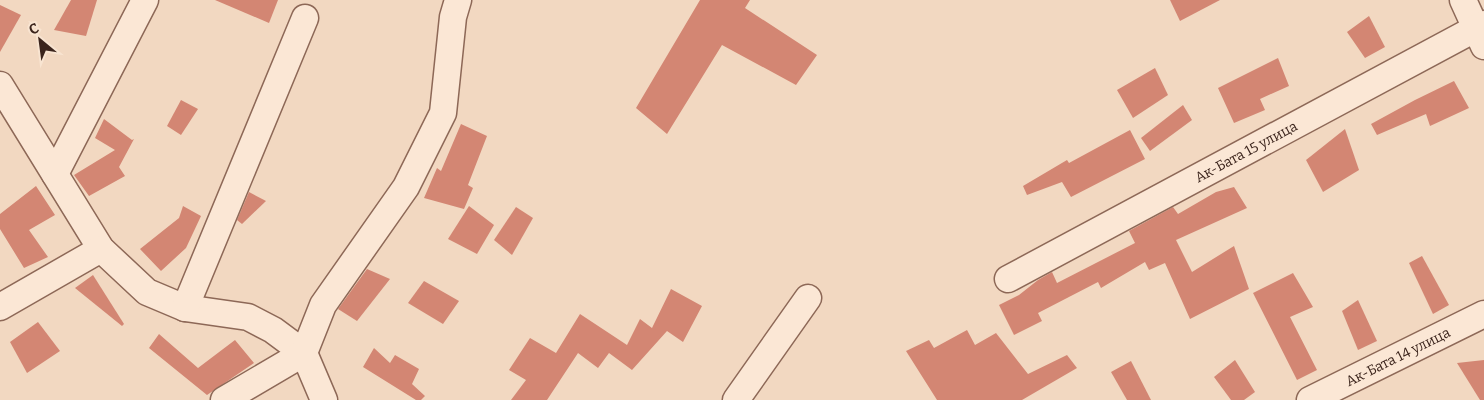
<svg xmlns="http://www.w3.org/2000/svg" width="1484" height="400" font-family="Bitter,serif">
<rect width="100%" height="100%" fill="#f2d8c1"/>
<g fill="#d38673">
<path d="M71,0H97L86,36L54,30Z"/>
<path d="M215,0H278L269,23Z"/>
<path d="M700,0H750L745,8L817,55L796,85L722,45L667,134L636,108Z"/>
<path d="M1170,0H1220L1180,21Z"/>
<path d="M0,5L21,15L0,52Z"/>
<path d="M1369,16L1385,47L1365,58L1347,32Z"/>
<path d="M1278,58L1289,86L1260,99L1265,110L1234,123L1218,88Z"/>
<path d="M1155,68L1168,95L1133,118L1117,90Z"/>
<path d="M1454,81L1469,108L1430,126L1426,114L1377,135L1371,124L1415,100Z"/>
<path d="M181,100L198,109L181,135L167,126Z"/>
<path d="M1183,105L1192,120L1150,151L1141,138Z"/>
<path d="M104,119L132,140L134,139L119,167L125,176L89,196L74,175L115,150L95,138Z"/>
<path d="M461,124L487,136L468,185L473,188L464,209L424,198L437,168L441,171Z"/>
<path d="M1345,129L1359,170L1323,192L1306,160Z"/>
<path d="M1130,130L1145,159L1071,197L1062,182L1027,195L1023,186L1067,160L1069,163Z"/>
<path d="M36,186L55,215L29,230L48,257L24,268L0,229V214Z"/>
<path d="M1234,187L1247,208L1176,240L1192,272L1234,246L1249,289L1190,319L1165,263L1149,270L1145,262L1101,288L1098,282L1038,313L1042,321L1014,335L999,305L1019,295L1038,280L1052,272L1057,283L1135,243L1129,231L1173,207L1178,214L1216,192Z"/>
<path d="M249,192L266,201L242,224L237,220Z"/>
<path d="M183,206L201,216L186,248L161,271L140,249L179,218Z"/>
<path d="M469,206L494,225L477,254L448,239Z"/>
<path d="M516,207L533,218L512,255L494,240Z"/>
<path d="M1422,256L1449,305L1433,314L1409,263Z"/>
<path d="M367,269L390,279L357,321L338,309Z"/>
<path d="M1293,273L1313,307L1290,317L1317,370L1297,380L1253,293Z"/>
<path d="M93,275L124,324L122,326L75,288Z"/>
<path d="M424,281L459,301L443,324L408,303Z"/>
<path d="M671,289L702,306L683,342L667,331L632,370L609,353L598,368L578,353L547,400H511L526,380L509,370L530,338L556,353L580,314L627,345L640,319L652,328Z"/>
<path d="M1358,300L1377,341L1358,350L1342,311Z"/>
<path d="M38,322L60,351L27,373L10,342Z"/>
<path d="M967,330L975,345L996,333L1028,374L1067,355L1077,368L1022,400H937L906,351L929,340L934,348Z"/>
<path d="M159,334L198,368L235,340L254,363L207,395L149,348Z"/>
<path d="M374,348L390,363L395,355L419,369L412,384L425,396L421,400H416L363,367Z"/>
<path d="M1235,360L1255,392L1244,400H1231L1214,377Z"/>
<path d="M1484,360V400H1480L1457,363Z"/>
<path d="M1131,361L1151,400H1127L1111,372Z"/>
</g>
<g fill="none" stroke-linecap="round" stroke-linejoin="round">
<g stroke="#8d6857" stroke-width="29">
<g id="street">
<path d="M1463,0L1484,46"/>
<path d="M0,85L101,249L147,292L185,308L248,317L273,330L304,353L324,400"/>
<path d="M55,174L145,0"/>
<path id="s1" d="M1008,279L1484,24"/>
<path d="M0,307L101,249"/>
<path d="M185,308L305,18"/>
<path d="M224,400L304,353L323,305L406,187L443,113L453,17L458,0"/>
<path d="M736,400L808,298"/>
<path id="s2" d="M1310,400L1484,314"/>
</g>
</g>
<use href="#street" stroke="#fbe7d5" stroke-width="26"/>
</g>
<g text-anchor="middle" stroke-width="4" stroke-linejoin="round" paint-order="stroke">
<g font-size="14" fill="#3b241c" stroke="#f8e4d1">
<text dy="5" stroke="none"><textPath href="#s1" startOffset="270">Ак-Бата 15 улица</textPath></text>
<text dy="5" stroke="none"><textPath href="#s2" startOffset="98">Ак-Бата 14 улица</textPath></text>
</g>
</g>
<g transform="translate(40 40) rotate(331)" stroke="#f8e4d1" stroke-width="4" paint-order="stroke">
<path d="M0-4L9 19L0 12L-9 19Z" fill="#3b241c"/>
<text y="-8" font-size="14" font-weight="bold" text-anchor="middle" fill="#3b241c">С</text>
</g>
</svg>
